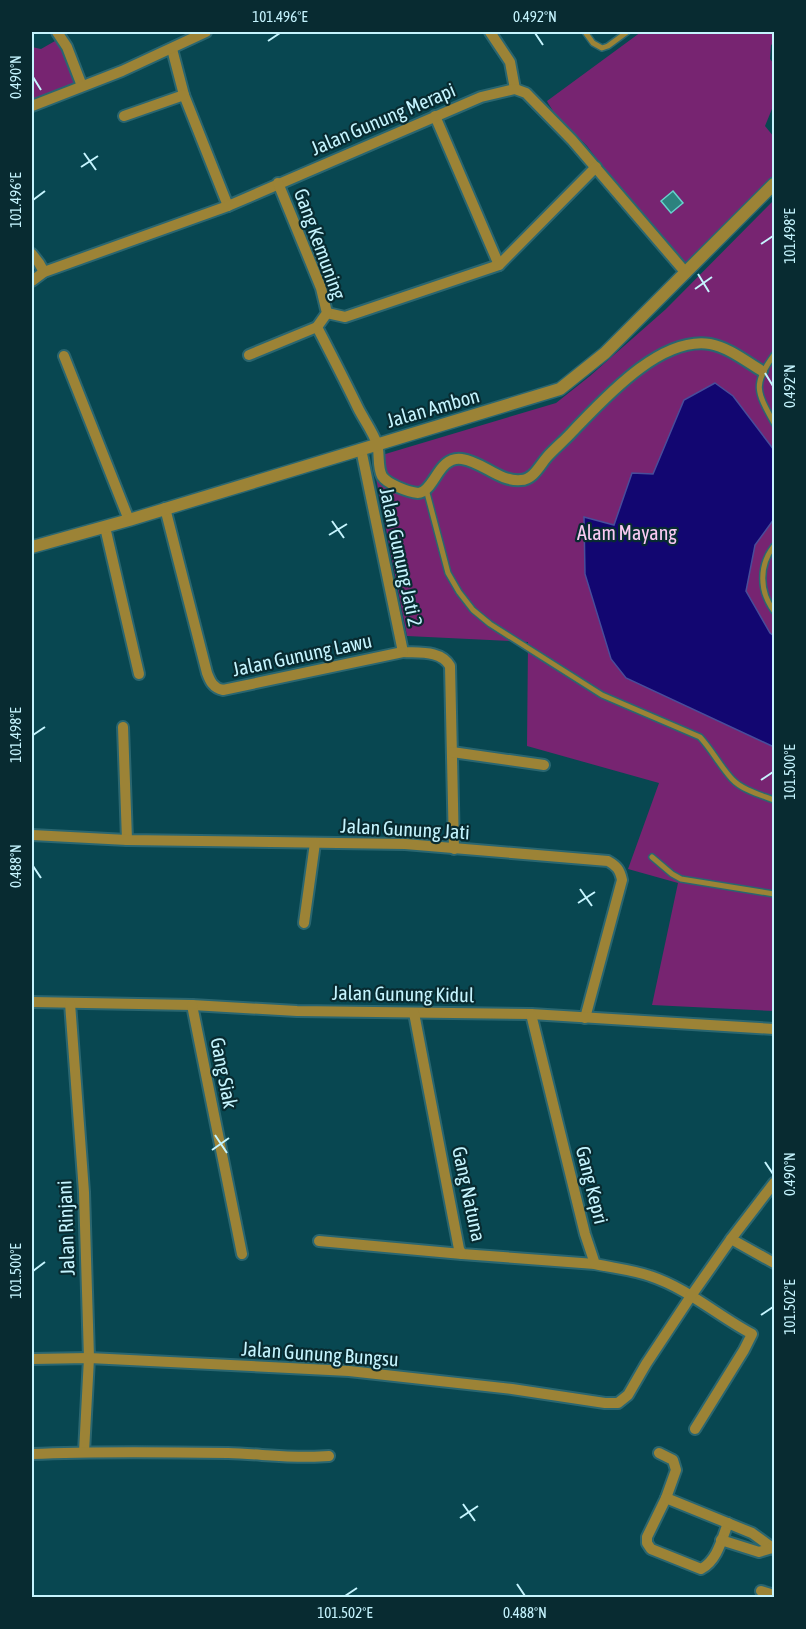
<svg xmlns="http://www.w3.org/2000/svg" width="806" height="1629" font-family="'Asap Condensed',sans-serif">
<rect width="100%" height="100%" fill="#084751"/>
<g fill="#772471">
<path d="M641,32H774V43L771,45L770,59L774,64V104L765,126L774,137V177L703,246L686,265L633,207L587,146L555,114L548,103L547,101Z"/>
<path d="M55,41C68,49 72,69 76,83L75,85L32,102V47L41,49Z"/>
<path d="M774,200V1011L652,1005L678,883L628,869L659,783L527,746L528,642L407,636L372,458L556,403L590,376L666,309Z"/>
</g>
<path fill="#120671" stroke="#484d9b" stroke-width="1.5" d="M715,383L733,396L774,450V519L755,545L746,591L770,633L774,636V747L626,678L611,659L585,574L584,517L614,525L632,473L653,474L684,400Z"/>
<path fill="#2c827e" stroke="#65d2cc" stroke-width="1.5" d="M673,191L683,203L671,213L661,201Z"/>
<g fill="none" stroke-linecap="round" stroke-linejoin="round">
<g stroke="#2a6670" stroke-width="8">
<g id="service">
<path d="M585,32L593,43L602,48L608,46L627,32"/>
<path d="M774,355C752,385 757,392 774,423"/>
<path d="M426,489L448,573L459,592L473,610L490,624L602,695L700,737C712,750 720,766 732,779C742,790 761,795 774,800"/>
<path d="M774,546C759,565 759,591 774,611"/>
<path d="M652,857L672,874L681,879L774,894"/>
</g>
</g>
<g stroke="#2a6670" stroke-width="14">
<g id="minor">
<path d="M57,32L67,47L82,86"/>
<path d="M490,32L510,62L515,89"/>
<path d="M172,49L184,95L228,206"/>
<path d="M32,106L122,71L206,32"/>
<path d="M124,116L184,95"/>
<path d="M435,116L499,265"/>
<path d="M32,254L39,263L44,272"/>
<path d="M32,281L44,272L228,206L481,97L515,89L526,93L572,140L686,273"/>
<path d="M327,313L345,317L499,265L596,167"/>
<path d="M317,327C331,354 345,381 358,408C364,420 373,432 377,444C380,454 377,467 382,476C387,484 408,492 418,493C434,493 438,455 462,459C483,462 499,482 521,480C533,480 540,465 547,457C555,448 565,440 573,431C604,399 660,336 710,344C728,347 747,362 762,371"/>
<path d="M249,355L317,327L327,313L321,288L278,183"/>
<path d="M64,356L129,520"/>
<path d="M361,449L403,652C419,653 441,650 450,666L454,849"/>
<path d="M165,508L207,673C210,681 213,688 223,690L403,652"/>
<path d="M105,527L139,674"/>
<path d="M123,727L127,840"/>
<path d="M452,752L544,765"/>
<path d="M32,835L127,840L405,844L608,861C617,866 620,870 622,880L585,1018"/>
<path d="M304,923L315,843"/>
<path d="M32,1002L192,1005L297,1011L531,1014L774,1029"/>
<path d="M70,1003L84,1192L89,1358L84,1452"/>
<path d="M192,1005L242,1254"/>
<path d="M414,1013L459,1249L462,1254L595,1264"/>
<path d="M531,1014L585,1234L595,1264C613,1268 633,1270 650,1276C687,1288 718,1316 752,1334L744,1350L695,1429"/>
<path d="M731,1239L774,1263"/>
<path d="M319,1241L462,1254"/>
<path d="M32,1359L89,1358L349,1371L512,1389L605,1403H618L628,1395L646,1364L691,1296L731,1239L774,1183"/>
<path d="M659,1453L673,1460L676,1470L666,1498L647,1537V1543L651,1549L701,1569C717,1561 722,1539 728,1523"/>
<path d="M32,1454C97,1451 163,1452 228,1453C262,1454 296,1459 329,1456"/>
<path d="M666,1498L752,1533L774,1549"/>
<path d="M721,1540L759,1552L772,1548"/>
<path d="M761,1591L774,1595"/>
</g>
</g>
<g stroke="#2a6670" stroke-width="15">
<path id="tertiary" d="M32,547L129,520L560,389L605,353L774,184"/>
</g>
<use href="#service" stroke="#9c8336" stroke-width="5"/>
<use href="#minor" stroke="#9c8336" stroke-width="10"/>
<use href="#tertiary" stroke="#9c8336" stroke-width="12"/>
</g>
<path fill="none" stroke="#c5f4fe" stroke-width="2" d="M535,33L543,45M268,41L280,33M33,77L41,90M84,153L96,170M81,167L98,156M33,200L45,191M761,244L773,236M698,274L709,292M695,289L712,277M765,373L773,386M332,521L344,538M329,535L347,524M33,735L45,727M761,780L773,772M33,866L41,878M580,889L592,906M578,903L595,892M215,1135L227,1153M212,1150L229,1138M765,1162L773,1174M33,1271L45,1262M761,1315L773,1307M463,1504L475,1521M460,1518L478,1506M517,1584L525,1596M345,1596L357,1588"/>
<g text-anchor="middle" stroke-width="4.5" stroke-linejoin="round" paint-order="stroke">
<g font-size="20" fill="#c5f4fe" stroke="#082b31">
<text transform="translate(383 119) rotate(-23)" y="7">Jalan Gunung Merapi</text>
<text transform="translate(320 244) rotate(70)" y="7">Gang Kemuning</text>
<text transform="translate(433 408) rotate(-16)" y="7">Jalan Ambon</text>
<text transform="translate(401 557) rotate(78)" y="7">Jalan Gunung Jati 2</text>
<text transform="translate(302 655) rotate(-12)" y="7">Jalan Gunung Lawu</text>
<text transform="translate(405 829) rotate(3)" y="7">Jalan Gunung Jati</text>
<text transform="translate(403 994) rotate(1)" y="7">Jalan Gunung Kidul</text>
<text transform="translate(224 1073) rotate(79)" y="7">Gang Siak</text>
<text transform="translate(592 1185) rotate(76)" y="7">Gang Kepri</text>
<text transform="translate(469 1194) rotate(78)" y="7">Gang Natuna</text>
<text transform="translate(66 1228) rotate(-92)" y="7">Jalan Rinjani</text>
<text transform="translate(320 1354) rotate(4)" y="7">Jalan Gunung Bungsu</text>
</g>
<g font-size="20" fill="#fbcbf4" stroke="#082b31">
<text x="627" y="540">Alam Mayang</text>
</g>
</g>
<rect width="806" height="1629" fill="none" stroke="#082b31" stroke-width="66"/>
<rect x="33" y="33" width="740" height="1563" fill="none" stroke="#c5f4fe" stroke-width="2"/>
<g font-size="15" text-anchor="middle" fill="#c5f4fe">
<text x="280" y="22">101.496°E</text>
<text x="535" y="22">0.492°N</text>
<text transform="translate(16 77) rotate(-90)" y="5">0.490°N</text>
<text transform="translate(16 200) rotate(-90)" y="5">101.496°E</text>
<text transform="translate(790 236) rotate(-90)" y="5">101.498°E</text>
<text transform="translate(790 386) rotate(-90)" y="5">0.492°N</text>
<text transform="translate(16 735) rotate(-90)" y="5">101.498°E</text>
<text transform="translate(790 772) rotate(-90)" y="5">101.500°E</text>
<text transform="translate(16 866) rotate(-90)" y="5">0.488°N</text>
<text transform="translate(790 1174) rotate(-90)" y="5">0.490°N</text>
<text transform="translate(16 1271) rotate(-90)" y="5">101.500°E</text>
<text transform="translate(790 1307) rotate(-90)" y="5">101.502°E</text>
<text x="345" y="1618">101.502°E</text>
<text x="525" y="1618">0.488°N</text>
</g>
</svg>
